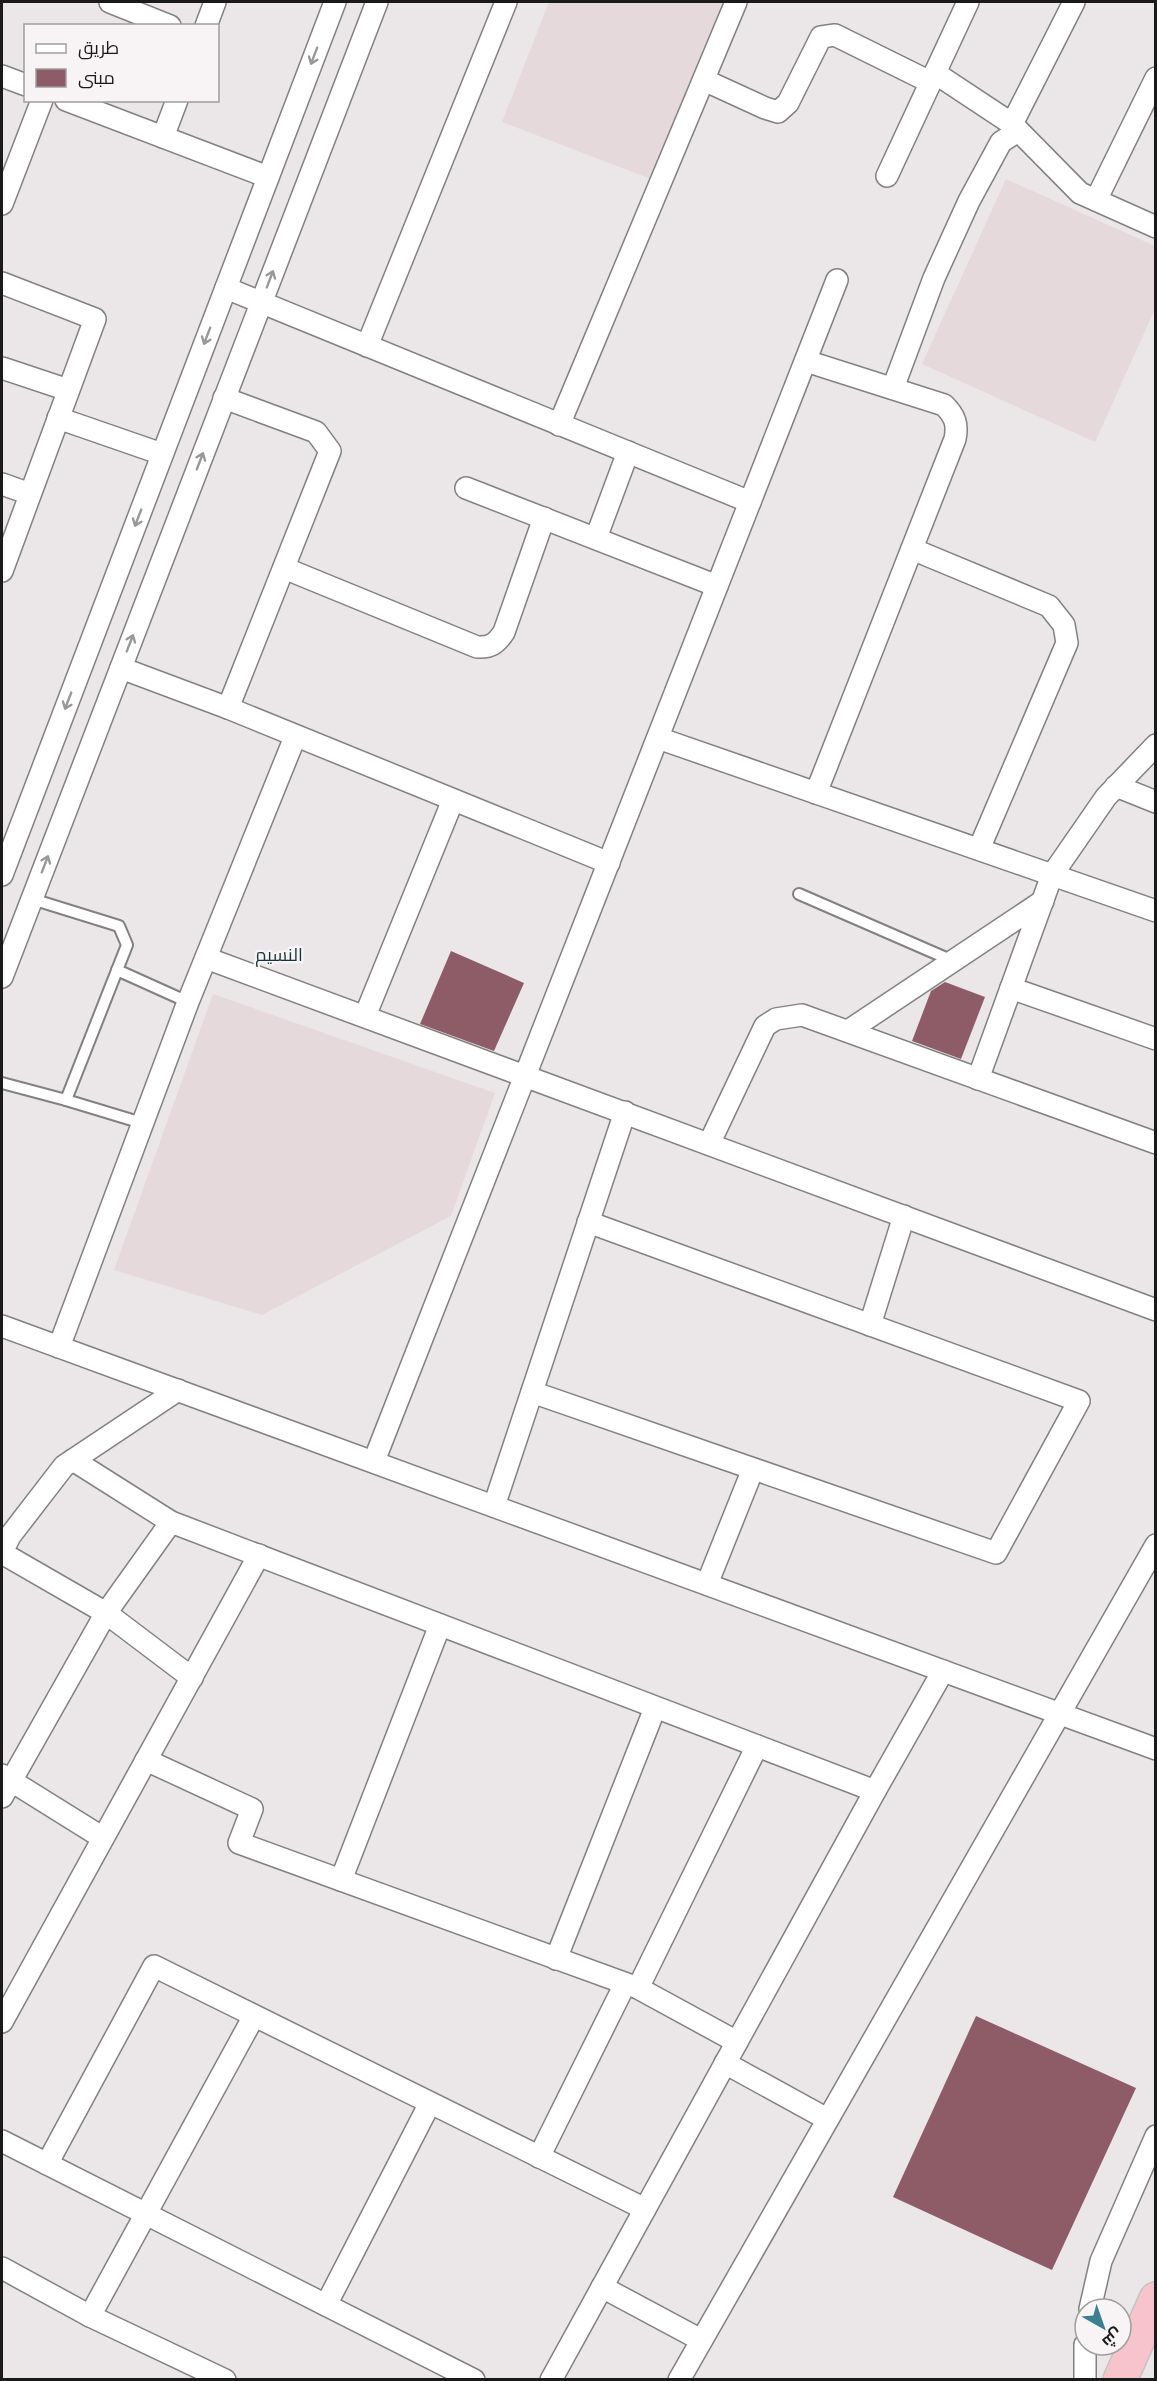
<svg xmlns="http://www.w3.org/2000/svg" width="1157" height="2381" font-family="Quicksand,Cairo,sans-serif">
<rect width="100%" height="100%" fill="#ebe7e8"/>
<g fill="#e6d9db">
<path d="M549,2H727L656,181L502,122Z"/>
<path d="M1006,179L1155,246V309L1095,442L922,364Z"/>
<path d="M213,994L495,1093L451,1216L262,1315L114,1270Z"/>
</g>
<g fill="#8d5c67">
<path d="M451,951L524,983L494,1051L420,1024Z"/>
<path d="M945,982L985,997L961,1059L912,1041L931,991Z"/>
<path d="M976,2016L1136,2088L1052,2270L893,2197Z"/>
</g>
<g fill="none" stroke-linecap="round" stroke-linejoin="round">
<g stroke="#838080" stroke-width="14">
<g id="lane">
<path d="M799,894L953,961"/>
<path d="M32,899L119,926L127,945L66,1100"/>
<path d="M117,970L188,1002"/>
<path d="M2,1083L66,1100L142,1123"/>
</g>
</g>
<g stroke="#838080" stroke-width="24">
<g id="street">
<path d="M110,2L170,26"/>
<path d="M206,26L215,2"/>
<path d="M935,73L1012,124L1080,193L1156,227"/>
<path d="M2,76L26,85"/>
<path d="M704,80L765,108L778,112L788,103L821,37L835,35L930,82"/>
<path d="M66,100L268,177"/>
<path d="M1012,124L1074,2"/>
<path d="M163,137L177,100"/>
<path d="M887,176L968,2"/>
<path d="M1096,200L1156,78"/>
<path d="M2,204L42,100"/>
<path d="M2,283L95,319L2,571"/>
<path d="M226,288L750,502"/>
<path d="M367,346L506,2"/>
<path d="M806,361L944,405C955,416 958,424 955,439L816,793"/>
<path d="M2,368L68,390"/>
<path d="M893,388L934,278L969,201L1001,142L1018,131"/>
<path d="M224,398L316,432L330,451L228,708"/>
<path d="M58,418L162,454"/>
<path d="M559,425L736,2"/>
<path d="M2,484L30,494"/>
<path d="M466,488L717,586"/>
<path d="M596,538L628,452"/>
<path d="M912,549L1049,606L1064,625L1067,643L979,849"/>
<path d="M284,568L477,647C491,648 497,643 504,632L544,518"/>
<path d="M121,668L228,708L609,863"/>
<path d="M658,738L1156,911"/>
<path d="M1116,786L1156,802"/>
<path d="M2,875L335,2"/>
<path d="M206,958L1156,1310"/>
<path d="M2,977L377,2"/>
<path d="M1011,988L1156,1039"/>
<path d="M365,1016L453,800"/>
<path d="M848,1031L1043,901"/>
<path d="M978,1079L1052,875L1106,797L1156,745"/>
<path d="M709,1144L765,1026L776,1019L802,1015L1156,1143"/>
<path d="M870,1325L904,1216"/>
<path d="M2,1326L1156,1749"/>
<path d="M59,1347L188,1002L295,737"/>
<path d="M532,1392L996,1553L1079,1401L588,1222"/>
<path d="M73,1460L171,1522L875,1791"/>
<path d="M374,1461L837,280"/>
<path d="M494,1506L625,1112"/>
<path d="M2,1552L10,1536L64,1466L178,1390"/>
<path d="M2,1553L106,1613L192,1678"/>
<path d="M707,1584L753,1469"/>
<path d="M146,1760L252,1809L239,1843L638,1988L737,2042"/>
<path d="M2,1775L103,1838"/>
<path d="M2,1797L106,1613L171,1522"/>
<path d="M341,1880L440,1625"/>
<path d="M556,1959L655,1708"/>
<path d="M638,1988L757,1746"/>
<path d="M2,2022L259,1555"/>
<path d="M725,2063L827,2119"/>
<path d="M2,2141L474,2380"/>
<path d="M539,2157L625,1984"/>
<path d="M47,2164L154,1966L645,2209"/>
<path d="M2,2268L90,2316L225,2380"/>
<path d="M602,2287L701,2340"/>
<path d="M326,2305L430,2103"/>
<path d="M1090,2309L1101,2261L1156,2136"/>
<path d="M90,2316L254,2016"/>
<path d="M551,2380L875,1791L943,1671"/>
<path d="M679,2380L1156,1545"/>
<path d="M1085,2380V2345"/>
</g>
</g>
<g stroke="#c4c3c3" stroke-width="36">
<path id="highway" d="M1120,2380L1156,2299"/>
</g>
<use href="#lane" stroke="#fff" stroke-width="10"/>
<use href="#street" stroke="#fff" stroke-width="21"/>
<use href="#highway" stroke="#f7c3cd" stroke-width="33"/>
</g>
<defs><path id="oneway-shaft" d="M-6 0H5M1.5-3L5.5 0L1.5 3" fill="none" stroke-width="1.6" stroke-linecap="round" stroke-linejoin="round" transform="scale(1.5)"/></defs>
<g stroke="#989898">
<use href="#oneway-shaft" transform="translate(314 56) rotate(111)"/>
<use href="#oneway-shaft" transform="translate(270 279) rotate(-69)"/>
<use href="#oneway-shaft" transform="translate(207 336) rotate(111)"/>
<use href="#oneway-shaft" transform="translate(200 461) rotate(-69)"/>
<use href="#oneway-shaft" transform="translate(138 518) rotate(111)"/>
<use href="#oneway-shaft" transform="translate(130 643) rotate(-69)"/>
<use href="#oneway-shaft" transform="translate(68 701) rotate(111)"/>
<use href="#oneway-shaft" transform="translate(45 864) rotate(-69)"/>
</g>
<g text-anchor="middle" stroke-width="4.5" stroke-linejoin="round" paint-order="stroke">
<g font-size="18" fill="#14343c" stroke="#f8f4f5">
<text x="279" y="961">النسيم</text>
</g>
</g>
<rect width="1157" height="2381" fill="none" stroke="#1b1a1a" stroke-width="6"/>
<rect x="24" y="24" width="195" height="78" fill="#f8f4f5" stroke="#a09d9d" stroke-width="1.5"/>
<rect x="36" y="44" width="30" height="9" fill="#ffffff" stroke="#a09d9d" stroke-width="1.5"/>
<text x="78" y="54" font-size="18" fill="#1b1a1a">طريق</text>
<rect x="36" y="69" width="30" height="18" fill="#8d5c67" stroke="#a09d9d" stroke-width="1.5"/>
<text x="78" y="84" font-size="18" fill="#1b1a1a">مبنى</text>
<g transform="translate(1103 2327) rotate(140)"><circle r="28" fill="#f8f4f5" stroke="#a09d9d" stroke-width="1.5"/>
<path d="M0-4.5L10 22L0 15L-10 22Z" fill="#3c7f8f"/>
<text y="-9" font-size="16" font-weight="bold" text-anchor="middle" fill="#1b1a1a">ش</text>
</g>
</svg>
